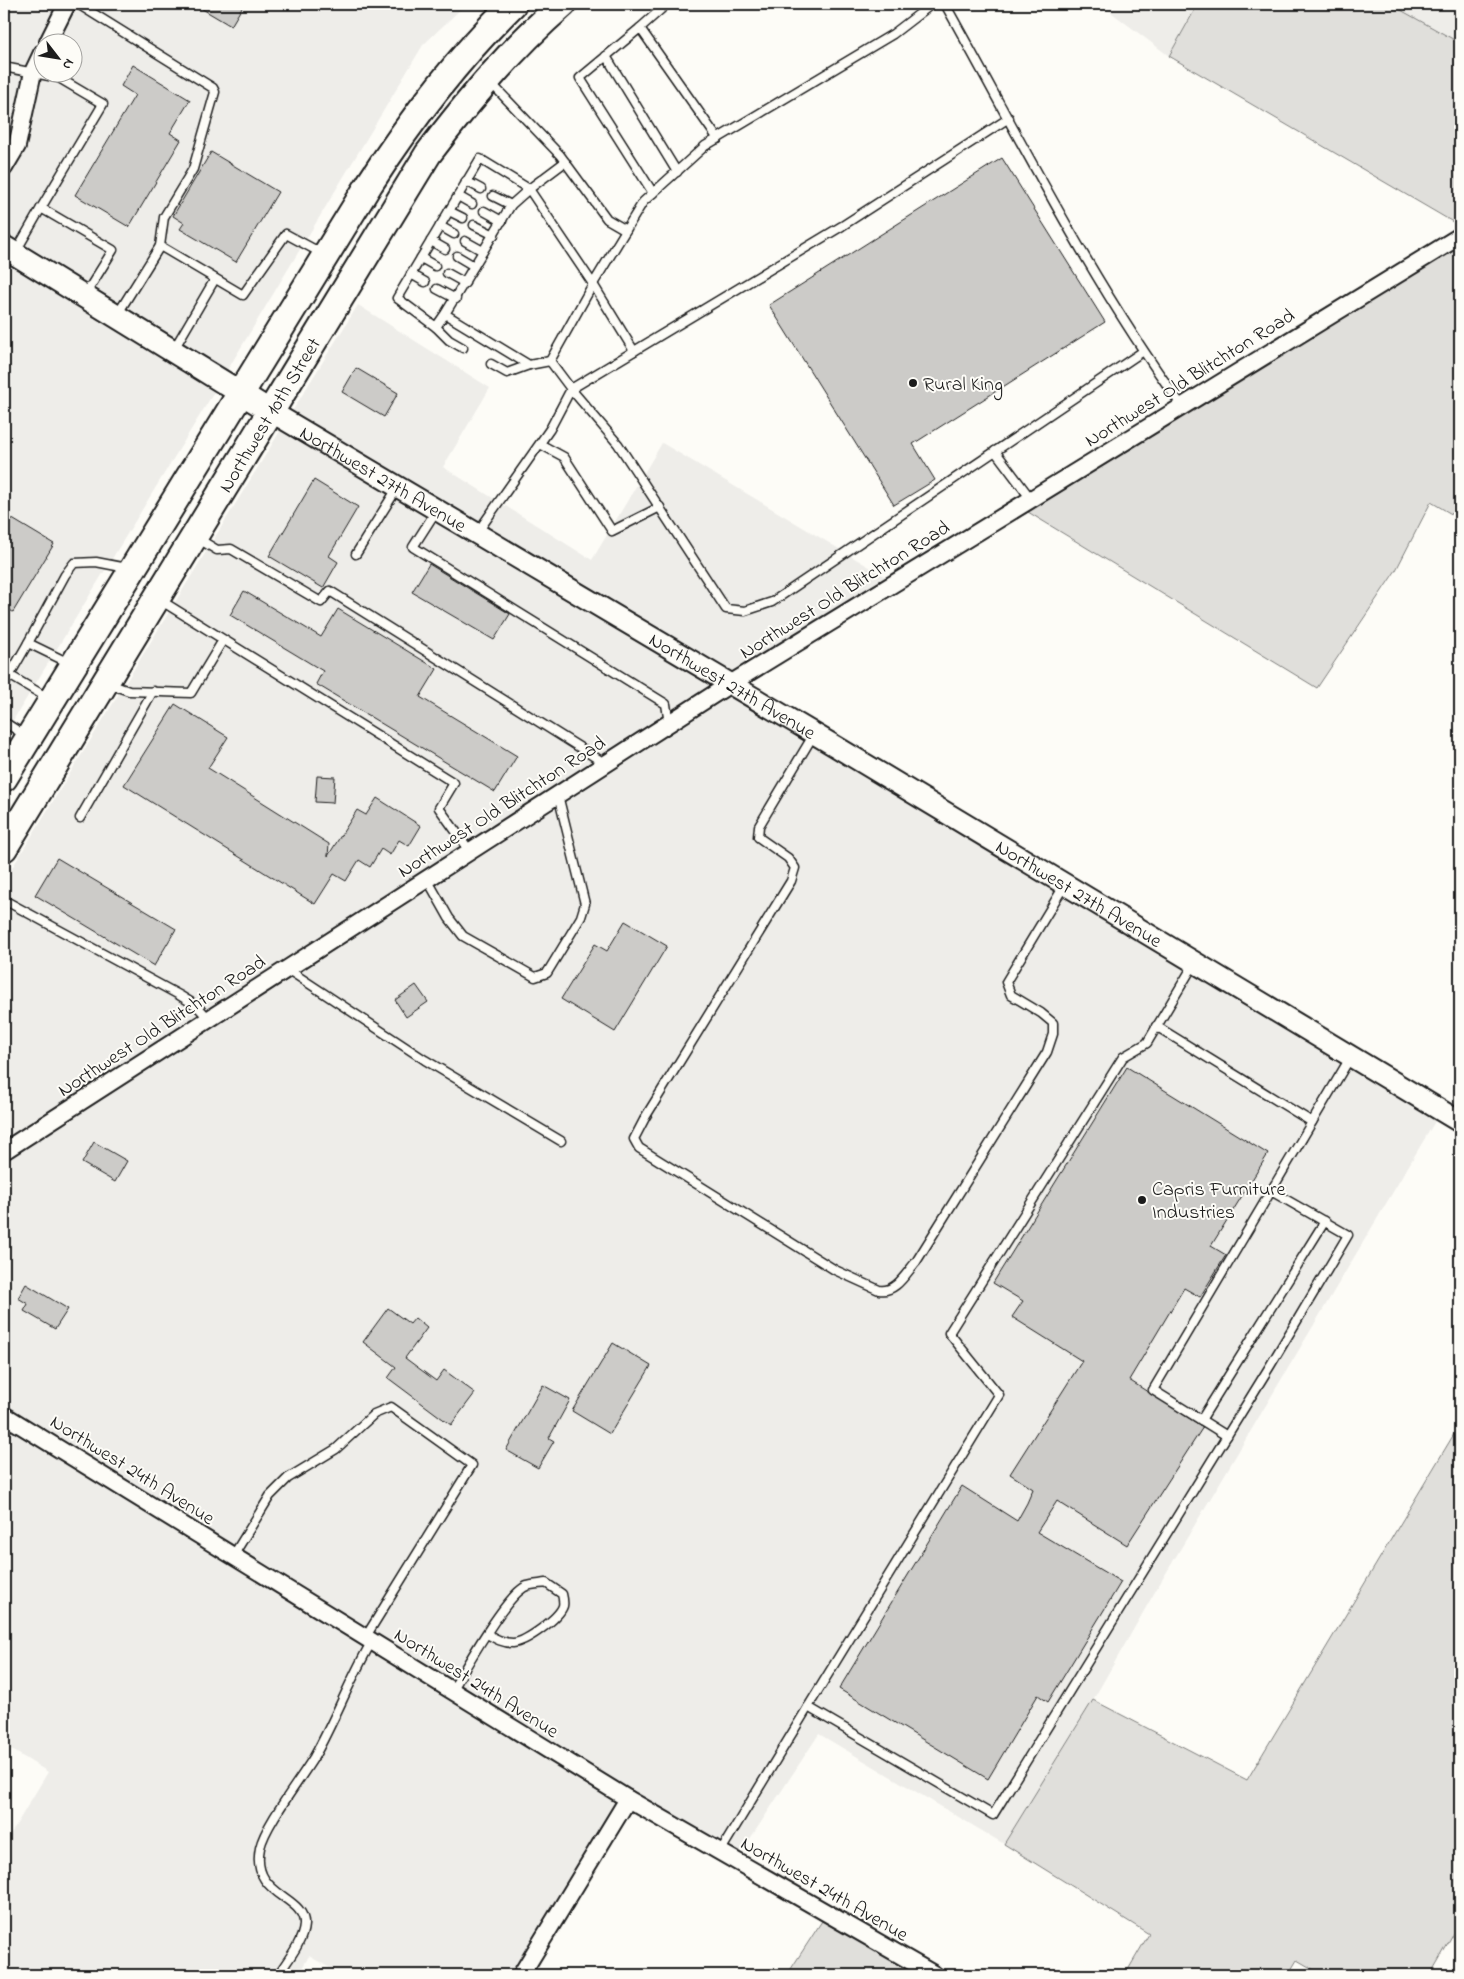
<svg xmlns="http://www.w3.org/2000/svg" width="1464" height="1979" font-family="'Indie Flower',sans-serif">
<rect width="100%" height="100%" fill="#fdfcf7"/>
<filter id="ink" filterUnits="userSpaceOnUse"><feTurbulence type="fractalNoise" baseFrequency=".02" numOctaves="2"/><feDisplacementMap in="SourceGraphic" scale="10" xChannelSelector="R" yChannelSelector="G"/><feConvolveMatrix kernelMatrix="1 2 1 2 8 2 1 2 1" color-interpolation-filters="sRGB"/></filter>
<g filter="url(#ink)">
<g fill="#eeede9">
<path d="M4,4H56L24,68L8,142L4,150Z"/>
<path d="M78,4H466L423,45L225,374L4,237V187L25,151L42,76L44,73L72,72V42H59Z"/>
<path d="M1100,4H1198L1169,56Z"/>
<path d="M1390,4H1460V43Z"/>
<path d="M4,257L216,389L4,735Z"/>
<path d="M358,305L490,388L443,467L592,560L662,443L886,577L729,673L291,413Z"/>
<path d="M282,428L713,684L4,1140V881Z"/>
<path d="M732,695L1437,1118L1156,1590L1093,1700L1004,1844L819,1734L740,1854L632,1792L4,1405V1163Z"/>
<path d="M4,1425L615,1802L509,1975H342L309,1956L298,1975H4V1845L48,1772L4,1745Z"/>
</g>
<g fill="#e0dfdb" stroke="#7e7e7c">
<path d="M1198,4H1390L1460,43V224L1458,225L1169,56Z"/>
<path d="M1460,246V519L1431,502L1396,570L1317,688L1028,512Z"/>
<path d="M1460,1424V1923L1430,1975H1323L1297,1960L1288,1975H1125L1149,1934L1004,1844L1093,1700L1247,1780Z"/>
<path d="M822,1921L917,1975H787Z"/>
</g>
<g fill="#cccbc8" stroke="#1c1c1c">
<path d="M194,4H244L231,26Z"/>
<path d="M133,65L190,100L170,133L181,140L129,227L75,195L135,95L121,86Z"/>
<path d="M211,152L278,192L236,262L180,229L184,223L173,216Z"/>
<path d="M1002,158L1105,322L913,444L935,480L894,505L769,305Z"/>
<path d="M356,368L398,393L384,417L342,392Z"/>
<path d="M314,480L358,507L329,556L338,562L323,588L269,556Z"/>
<path d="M4,514L54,544L13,612L4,607Z"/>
<path d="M429,564L510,614L494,640L412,592Z"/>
<path d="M244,591L321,637L338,609L437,669L420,697L517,756L495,792L316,684L323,671L230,615Z"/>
<path d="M175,704L228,737L208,768L329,844L328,856L357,810L366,815L377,798L421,826L409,846L399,840L390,855L381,849L370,867L359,860L346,881L334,874L315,904L124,785Z"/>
<path d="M317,776L335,777L333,803L315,802Z"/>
<path d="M57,858L176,929L154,966L35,895Z"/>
<path d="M625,921L667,946L615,1032L561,999L595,944L607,951Z"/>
<path d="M416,985L428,1002L406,1017L395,1000Z"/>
<path d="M1127,1067L1268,1154L1211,1246L1226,1255L1200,1297L1184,1288L1129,1380L1203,1427L1127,1545L1057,1501L1037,1532L1121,1582L1048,1702L1038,1695L988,1779L839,1689L962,1486L1017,1521L1027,1503L1033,1489L1010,1474L1082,1361L1012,1317L1023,1301L993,1283Z"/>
<path d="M94,1142L127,1161L115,1182L82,1163Z"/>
<path d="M26,1284L68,1309L55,1329L24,1311L28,1304L18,1298Z"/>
<path d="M388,1308L410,1324L415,1318L427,1328L405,1358L436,1381L444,1370L475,1393L451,1425L388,1378L396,1367L363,1342Z"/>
<path d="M613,1343L651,1366L610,1434L572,1411Z"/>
<path d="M543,1385L570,1400L549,1438L554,1441L538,1468L506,1450Z"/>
</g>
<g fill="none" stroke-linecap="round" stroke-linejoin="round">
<g stroke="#1c1c1c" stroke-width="11">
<g id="service">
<path d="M78,4L213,88L215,92L193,169L164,217L160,246L117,315"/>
<path d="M945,4C1021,140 1090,280 1182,406"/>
<path d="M640,28L667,4"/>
<path d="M606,56L677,172"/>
<path d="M4,67L59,78L103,104L41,208"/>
<path d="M491,83L560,155L607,219L626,230"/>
<path d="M1009,118L842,226L571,389L618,444L726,609L745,611L772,602L1142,352"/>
<path d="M565,162L529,189L593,284L634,351"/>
<path d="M466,181L481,189"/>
<path d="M653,193L580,78L640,28L718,139"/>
<path d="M458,196L472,204"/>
<path d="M493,196L511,205"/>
<path d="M449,211L463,218"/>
<path d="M484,211L502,221"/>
<path d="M474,225L494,235"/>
<path d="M440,226L454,234"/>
<path d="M431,241L445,249"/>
<path d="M465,241L483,251"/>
<path d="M160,246L243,295L286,234L323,254"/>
<path d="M15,253L41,208L113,250L85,295"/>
<path d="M457,256L474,266"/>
<path d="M421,258L435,266"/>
<path d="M447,273L465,283"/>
<path d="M411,274L425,282"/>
<path d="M437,289L456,299"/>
<path d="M445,314L511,205L529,189L480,159L397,298L436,327L445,314L529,365L550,361"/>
<path d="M436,327L449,340L463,348"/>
<path d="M174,349L215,279"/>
<path d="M491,364L507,373L529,365"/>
<path d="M540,444L564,457L612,531L660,507"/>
<path d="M995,451L1031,499"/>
<path d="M436,511L413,547L666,704L669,724"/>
<path d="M477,533L550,429L571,389L550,361L593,284L643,202L705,146L893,34L932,4"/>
<path d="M197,538L217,550L231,549L321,602L330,591L606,764"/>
<path d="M356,554L398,487"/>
<path d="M160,600L454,783L439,808L470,851"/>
<path d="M69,663L28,643L65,575L74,563L96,562L127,568"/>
<path d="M9,675L48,698"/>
<path d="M109,684L129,691L191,693L223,640"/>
<path d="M4,685L28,643"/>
<path d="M4,722L26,736"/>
<path d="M814,734L759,826L758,837L788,858L795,868L791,881L646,1116L634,1139L639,1148L835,1270L879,1290C896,1293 906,1273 916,1262L1047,1052L1053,1034V1023L1041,1013L1011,995L1006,982L1064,886"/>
<path d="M80,818L153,691"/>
<path d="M427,879L449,918L463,936L535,977L547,973L581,917L585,904L558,795"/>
<path d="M4,900L179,995L197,1006L209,1019"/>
<path d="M1194,964L1147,1043L1123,1057L949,1333L999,1395L808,1707L993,1815L1270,1366L1348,1235L1271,1191"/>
<path d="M287,969L425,1060L561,1141"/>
<path d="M1156,1026L1312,1122"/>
<path d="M1201,1420L1325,1221"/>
<path d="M4,1433L12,1419"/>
<path d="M1227,1436L1153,1390L1350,1058"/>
<path d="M233,1556L270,1496L288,1478L336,1449L374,1414L391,1407L472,1465L365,1638"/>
<path d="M452,1691C464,1670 507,1593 527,1586C533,1584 541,1584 546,1583L562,1594C563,1598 564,1602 563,1606C559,1618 526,1642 513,1643C503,1643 496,1639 487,1634"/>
<path d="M720,1852L808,1707"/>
<path d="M278,1975C287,1961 303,1942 304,1925C306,1895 250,1897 260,1848C265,1825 300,1780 314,1757C335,1720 350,1679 372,1641"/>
</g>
</g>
<g stroke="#1c1c1c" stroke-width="20">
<g id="minor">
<path d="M48,42L67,4"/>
<path d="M4,168L17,146L33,72L42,53"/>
<path d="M4,1151L730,684L1460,236"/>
<path d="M4,1415L628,1799L935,1975"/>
<path d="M521,1975L628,1799"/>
</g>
</g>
<g stroke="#1c1c1c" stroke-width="24">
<g id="tertiary">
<path id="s1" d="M270,411L835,746L1460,1122"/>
</g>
</g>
<g stroke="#1c1c1c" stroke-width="26">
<path id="secondary" d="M4,247L270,411"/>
</g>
<g stroke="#1c1c1c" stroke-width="30">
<g id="trunk">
<path d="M4,778L370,183C412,118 458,58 513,4"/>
<path id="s2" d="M4,848L428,154C469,100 512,48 563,4"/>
</g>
</g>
<use href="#service" stroke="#fdfcf7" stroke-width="8"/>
<use href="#minor" stroke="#fdfcf7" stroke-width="16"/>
<use href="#tertiary" stroke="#fdfcf7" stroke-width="20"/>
<use href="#secondary" stroke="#fdfcf7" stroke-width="22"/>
<use href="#trunk" stroke="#fdfcf7" stroke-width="26"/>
</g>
</g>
<g fill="#1c1c1c" stroke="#fdfcf7" stroke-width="2">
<circle cx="913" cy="383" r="5"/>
<circle cx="1142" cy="1200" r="5"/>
</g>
<g text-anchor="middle" stroke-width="4" stroke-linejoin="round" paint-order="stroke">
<g font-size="20" fill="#1c1c1c" stroke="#fdfcf7">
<text transform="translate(1189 377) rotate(-32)" y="7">Northwest Old Blitchton Road</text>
<text dy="7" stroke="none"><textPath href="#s2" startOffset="508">Northwest 10th Street</textPath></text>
<text dy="7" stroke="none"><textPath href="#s1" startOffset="132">Northwest 27th Avenue</textPath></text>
<text transform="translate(844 589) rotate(-32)" y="7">Northwest Old Blitchton Road</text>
<text dy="7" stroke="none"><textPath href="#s1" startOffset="538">Northwest 27th Avenue</textPath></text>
<text transform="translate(501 806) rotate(-33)" y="7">Northwest Old Blitchton Road</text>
<text dy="7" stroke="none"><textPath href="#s1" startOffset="942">Northwest 27th Avenue</textPath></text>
<text transform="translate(161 1025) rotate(-33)" y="7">Northwest Old Blitchton Road</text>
<text transform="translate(133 1469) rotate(32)" y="7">Northwest 24th Avenue</text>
<text transform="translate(477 1682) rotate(32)" y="7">Northwest 24th Avenue</text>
<text transform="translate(825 1888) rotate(30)" y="7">Northwest 24th Avenue</text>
</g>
<g font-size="20" fill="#1c1c1c" stroke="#fdfcf7" text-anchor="start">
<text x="923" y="390">Rural King</text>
<text x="1152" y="1195">Capris Furniture<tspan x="1152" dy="23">Industries</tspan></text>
</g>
</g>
<rect width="1464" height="1979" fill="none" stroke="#fdfcf7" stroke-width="20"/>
<rect x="10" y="10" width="1444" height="1959" fill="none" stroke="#1c1c1c" stroke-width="2" filter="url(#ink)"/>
<g transform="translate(58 58) rotate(121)"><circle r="24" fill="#fdfcf7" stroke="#a3a29f"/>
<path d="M0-4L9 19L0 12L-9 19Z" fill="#1c1c1c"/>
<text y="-8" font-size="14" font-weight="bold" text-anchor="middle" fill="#1c1c1c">N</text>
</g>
</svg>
